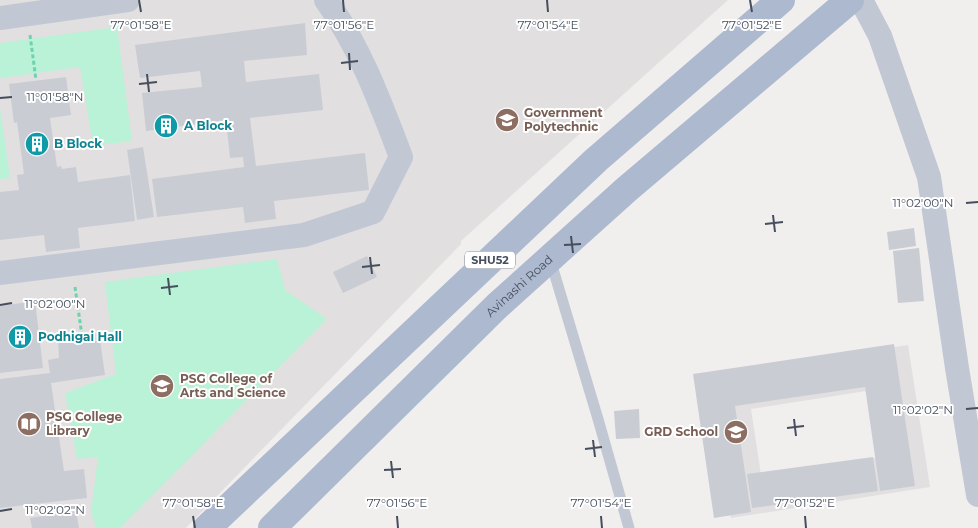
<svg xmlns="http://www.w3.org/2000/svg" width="978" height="528" font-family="Montserrat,sans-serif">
<rect width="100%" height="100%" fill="#f1eeee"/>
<g fill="#e2dfe0" fill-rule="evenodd">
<path d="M0,0H728L461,241V244L186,528H0Z"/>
<path d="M908,345L930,487L731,518L709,376ZM879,389L889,456L761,475L751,409Z"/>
</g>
<g fill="#b9f2d7">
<path d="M117,27L132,141L93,146L80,67L0,78V43Z"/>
<path d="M0,108L10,178L0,179Z"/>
<path d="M277,259L285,290L327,319L120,528H96L91,512L98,457L77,459L65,393L116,374L105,282Z"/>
</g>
<g fill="#caccd4">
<path d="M305,23L307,55L244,61L246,82L319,74L323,110L250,118L256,166L365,153L369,190L274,201L276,219L245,223L243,207L157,217L152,179L244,167L243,157L230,158L226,120L146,131L142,93L202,87L200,71L140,78L135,45Z"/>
<path d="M66,77L71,115L50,118L57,167L61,166L62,169L76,167L78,182L130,175L135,221L78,228L80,248L46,252L44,235L0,240V192L19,190L17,175L24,174L17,122L14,123L9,84Z"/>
<path d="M143,147L154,217L137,220L127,150Z"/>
<path d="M914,228L916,246L889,250L887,232Z"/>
<path d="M919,248L924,301L898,303L893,251Z"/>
<path d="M367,256L377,277L343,293L333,272Z"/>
<path d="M35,301L43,368L0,373V306Z"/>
<path d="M99,333L105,375L51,383L64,471L84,469L87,498L0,508V379L50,373L48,360L59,358L58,340Z"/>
<path d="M894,344L915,486L880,491L865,387L735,406L751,512L714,518L693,374Z"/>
<path d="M639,409L640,438L616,439L614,411Z"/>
<path d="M873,457L878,491L752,508L747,474Z"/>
<path d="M76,511L79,528H32L30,518Z"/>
</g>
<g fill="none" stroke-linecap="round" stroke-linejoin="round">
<g stroke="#6fd2ae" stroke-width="3" stroke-dasharray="4 2.5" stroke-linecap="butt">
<path d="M30,35L36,80"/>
<path d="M75,287L82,336"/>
</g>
<path stroke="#c1c8d4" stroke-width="11" d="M550,259L598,419L629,528"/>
<g stroke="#c1c8d4" stroke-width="24">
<path d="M861,0L880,36L929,177L957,368L978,495"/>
<path d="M0,18L128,0"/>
<path d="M0,273L304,235L373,212L401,157C380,102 360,47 326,0"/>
</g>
<g stroke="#acb9cf" stroke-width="28">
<path d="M207,528L596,160L781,0"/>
<path id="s1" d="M272,528L497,306L627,189L850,0"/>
</g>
</g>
<path fill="none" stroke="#454e5d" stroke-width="2" d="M139,0L141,12M343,0L344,12M547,0L548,12M750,0L752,12M349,53L350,70M341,63L358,61M147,74L149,92M139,84L157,82M0,98L12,97M966,203L978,202M773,215L775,232M765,224L783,222M571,236L573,253M564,245L581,244M370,257L372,274M362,267L380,265M168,278L170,295M161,288L178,286M0,305L12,303M966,409L978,408M794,419L796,436M787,428L804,426M593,440L595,457M585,449L602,447M391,461L393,478M384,470L401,469M0,511L12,509M193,516L195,528M397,516L398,528M601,516L602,528M805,516L806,528"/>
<defs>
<g id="university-disc" transform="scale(1.25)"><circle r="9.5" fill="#8d6e63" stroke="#fff"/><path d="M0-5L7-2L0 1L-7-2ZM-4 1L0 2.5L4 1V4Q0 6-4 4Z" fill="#fff"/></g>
<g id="building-disc" transform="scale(1.25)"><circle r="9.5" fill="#0f9aa8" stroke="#fff"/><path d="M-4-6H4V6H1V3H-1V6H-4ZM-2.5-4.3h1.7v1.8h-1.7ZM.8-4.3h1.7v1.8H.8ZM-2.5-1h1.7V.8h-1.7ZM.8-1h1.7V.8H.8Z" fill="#fff"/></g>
<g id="library-disc" transform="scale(1.25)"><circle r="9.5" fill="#8d6e63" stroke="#fff"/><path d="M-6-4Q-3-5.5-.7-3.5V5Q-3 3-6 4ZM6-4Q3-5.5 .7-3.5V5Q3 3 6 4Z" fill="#fff"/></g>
<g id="school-disc" transform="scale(1.25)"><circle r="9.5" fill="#8d6e63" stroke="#fff"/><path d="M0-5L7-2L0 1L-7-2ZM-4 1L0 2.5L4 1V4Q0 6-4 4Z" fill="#fff"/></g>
</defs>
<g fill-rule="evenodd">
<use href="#university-disc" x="507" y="120"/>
<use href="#building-disc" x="166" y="126"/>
<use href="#building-disc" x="37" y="144"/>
<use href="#building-disc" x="20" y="337"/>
<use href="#university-disc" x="162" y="386"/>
<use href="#library-disc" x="29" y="424"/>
<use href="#school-disc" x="736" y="432"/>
</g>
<g text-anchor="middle" stroke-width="4" stroke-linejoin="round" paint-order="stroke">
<rect fill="#fff" stroke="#7d838e" stroke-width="1" x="465" y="251.5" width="50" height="17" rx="4"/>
<g font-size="11" font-weight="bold" fill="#454e5d">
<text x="490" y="264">SHU52</text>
</g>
<g font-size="12" font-weight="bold" fill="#785e54" stroke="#fff" text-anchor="start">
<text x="524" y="117">Government<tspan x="524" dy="14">Polytechnic</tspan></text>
<text x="180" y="383">PSG College of<tspan x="180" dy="14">Arts and Science</tspan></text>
<text x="46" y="421">PSG College<tspan x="46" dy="14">Library</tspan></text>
<text x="718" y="436" text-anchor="end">GRD School</text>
</g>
<g font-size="12" font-weight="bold" fill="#0d838f" stroke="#fff" text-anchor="start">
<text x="184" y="130">A Block</text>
<text x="54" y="148">B Block</text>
<text x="38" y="341">Podhigai Hall</text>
</g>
<g font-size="12" fill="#454e5d" stroke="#fff">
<text dy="4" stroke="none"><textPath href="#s1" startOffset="346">Avinashi Road</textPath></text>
</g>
</g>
<g font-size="12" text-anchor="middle" fill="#454e5d" stroke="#fff" stroke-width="4" stroke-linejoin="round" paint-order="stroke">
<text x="141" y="29">77°01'58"E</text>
<text x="344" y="29">77°01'56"E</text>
<text x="548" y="29">77°01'54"E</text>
<text x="752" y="29">77°01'52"E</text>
<text x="55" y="101">11°01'58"N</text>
<text x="923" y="207">11°02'00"N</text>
<text x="55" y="308">11°02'00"N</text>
<text x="923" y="414">11°02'02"N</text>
<text x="193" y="507">77°01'58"E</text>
<text x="397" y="507">77°01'56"E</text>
<text x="601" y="507">77°01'54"E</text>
<text x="805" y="507">77°01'52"E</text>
<text x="55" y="514">11°02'02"N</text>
</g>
</svg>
